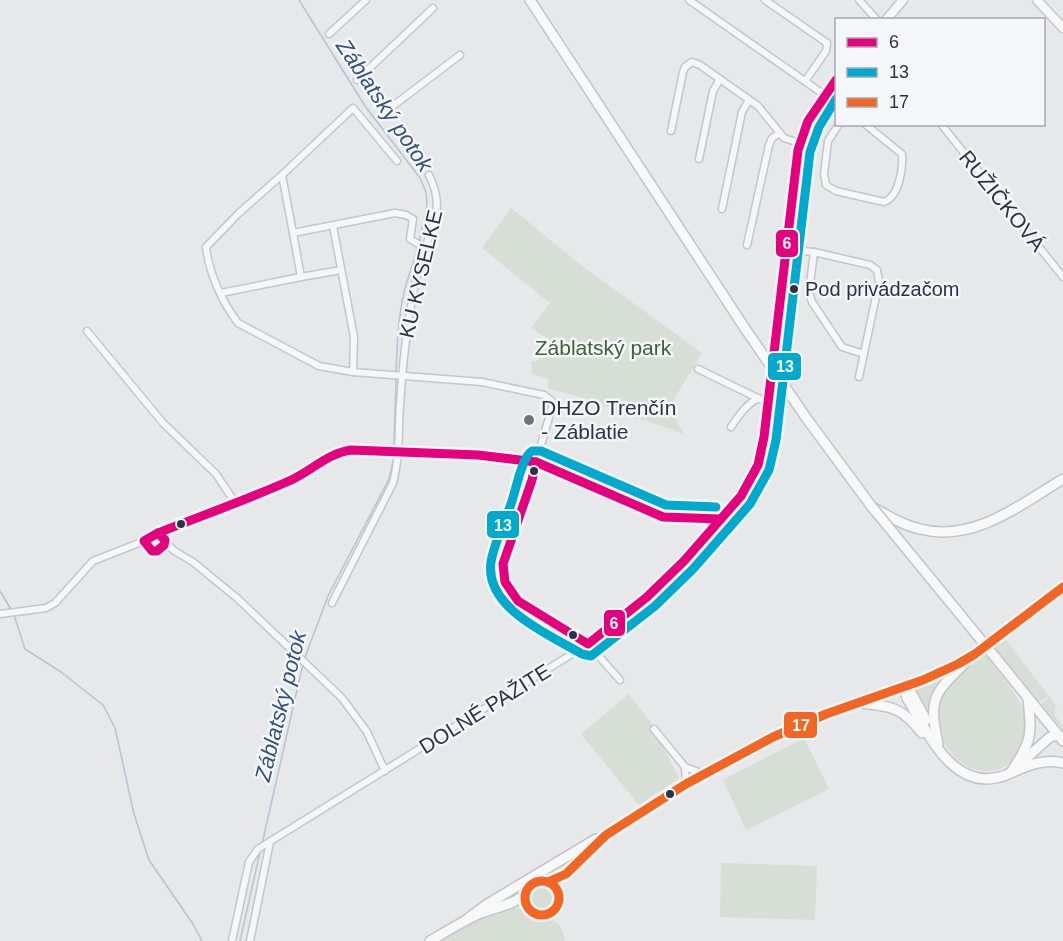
<svg xmlns="http://www.w3.org/2000/svg" width="1063" height="941" font-family="Helvetica,sans-serif">
<rect width="100%" height="100%" fill="#e6e8ea"/>
<g fill="#d6ded6">
<path d="M511,208L582,266L702,353L669,407L684,434L580,397L547,388L549,379L532,374L531,361L536,362L545,350L547,351L550,340L531,328L550,303L482,248Z"/>
<path d="M1006,640L1057,707L1054,710L1056,713L1054,715L1063,726V730L1041,704L1048,698L1047,697L1038,703L999,653L990,661C1003,678 1021,697 1026,719C1038,770 965,797 941,735C937,726 935,710 939,700C946,678 988,653 1006,640Z"/>
<path d="M942,680L932,695L929,717L915,690Z"/>
<path d="M629,694L650,722L679,778L639,805L581,734Z"/>
<path d="M804,738L829,789L746,830L723,780Z"/>
<path d="M721,863L817,866L815,920L720,917Z"/>
<circle cx="542" cy="898" r="12"/>
<path d="M511,908C522,908 525,912 534,916C539,918 544,917 549,918C560,922 563,931 565,941H442L483,917Z"/>
</g>
<g fill="none" stroke-linecap="round" stroke-linejoin="round">
<g stroke="#b4c4d5" stroke-width="1.5">
<path d="M299,0L365,106L420,178L426,192L427,205L419,242"/>
<path d="M396,374C397,346 398,319 404,292C408,277 414,262 418,246"/>
<path d="M394,445L396,379"/>
<path d="M0,591L12,611"/>
<path d="M14,615L25,649L61,672L103,705L115,728L134,814L149,860L193,924L202,941"/>
<path d="M304,660L328,596L389,479L394,457"/>
<path d="M262,844L303,664"/>
<path d="M240,941L260,852"/>
</g>
<g stroke="#c4c6c8" stroke-width="9">
<g id="street">
<path d="M689,0L836,103"/>
<path d="M765,0L827,43L826,51L806,80"/>
<path d="M859,0L877,20"/>
<path d="M329,34L366,0"/>
<path d="M357,80L433,8"/>
<path d="M381,115L460,55"/>
<path d="M839,124L828,141L824,174L826,185L836,191L884,202C899,197 903,169 902,154L865,124"/>
<path d="M941,124L1063,277"/>
<path d="M671,131L683,72L685,67L692,62L700,65L758,106L784,138L799,143"/>
<path d="M699,159L713,91L720,79"/>
<path d="M397,161L353,108L282,175L293,233L395,213L406,215L413,219L410,239L425,248"/>
<path d="M282,175L239,213L206,247C209,273 222,302 238,323L319,366L353,372L482,382L544,395L552,401V407L536,462L663,517L720,519"/>
<path d="M722,209L742,112L749,100"/>
<path d="M333,226L354,337L353,372"/>
<path d="M293,233L301,277L341,270"/>
<path d="M747,245L769,145L772,138L780,133"/>
<path d="M787,250L814,252L870,265L877,270L879,282L859,377"/>
<path d="M814,252L809,292L812,302L842,347L864,354"/>
<path d="M221,293L301,277"/>
<path d="M87,331L163,423L216,474L234,501"/>
<path d="M698,369L768,403"/>
<path d="M731,427C739,415 746,405 758,398"/>
<path d="M144,541L152,551H157L164,545L165,540"/>
<path d="M332,603L393,483C400,457 398,432 400,405C403,358 408,309 420,263C430,228 447,211 429,175"/>
<path d="M0,614L46,608L55,603L93,561L144,541L158,533L173,550L193,562L237,598L342,698L367,732L385,771"/>
<path d="M654,729L685,767L704,774"/>
<path d="M685,767L686,784"/>
<path d="M232,941L249,862L258,849L588,644L620,680"/>
<path d="M250,941L270,842"/>
</g>
</g>
<g stroke="#c4c6c8" stroke-width="11">
<g id="secondary">
<path d="M1037,0L1063,28"/>
<path d="M886,20L903,0"/>
<path d="M158,533L291,480L343,451L478,455L536,462L532,480L503,564L505,582L518,601L588,644L647,597L684,561L741,496L758,465L764,437L798,150C804,122 819,102 836,80"/>
</g>
</g>
<g stroke="#c2c5c8" stroke-width="12">
<g id="primary">
<path d="M530,0L744,327"/>
<path d="M874,508C888,516 903,525 920,529C973,543 1020,505 1063,479"/>
<path d="M995,657L1063,741"/>
<path d="M907,685L905,692L907,698C928,733 954,795 1006,775C1024,767 1042,758 1063,763"/>
<path d="M907,685L926,720"/>
<path d="M860,703C891,706 902,707 922,733"/>
<path d="M938,744C929,700 932,695 964,664"/>
<path d="M1022,762L1050,737L1058,735"/>
<path d="M1011,772C1032,741 1032,736 1028,699"/>
<circle cx="542" cy="898" r="17"/>
<path d="M548,882L566,874L606,835L686,784L773,737L826,714L923,680L958,664L975,654L1063,587"/>
<path d="M466,920L486,905L596,839"/>
<path d="M430,941C447,931 463,921 481,913C497,907 512,905 525,895"/>
</g>
</g>
<use href="#street" stroke="#f5f6f7" stroke-width="6"/>
<use href="#secondary" stroke="#f8f8f8" stroke-width="8"/>
<use href="#primary" stroke="#f8f8f8" stroke-width="9"/>
<g stroke="#c2c5c8" stroke-width="12" stroke-linecap="butt">
<path id="primary-bridge" d="M744,327L807,419L872,507L995,657"/>
</g>
<use href="#primary-bridge" stroke="#f8f8f8" stroke-width="9"/>
<g stroke="#f4f6f9" stroke-width="14">
<g id="bus-1">
<path d="M536,462L532,480L503,564L505,582L518,601L588,644L647,597L684,561L741,496L758,465L764,437L798,150L808,121L836,80"/>
<path d="M158,533L165,540L164,545L157,551H152L144,541Z"/>
<path d="M158,533C201,516 246,500 289,481C310,472 328,453 351,450L478,455L536,462L663,517L720,519"/>
</g>
</g>
<g stroke="#f4f6f9" stroke-width="14">
<path id="bus-2" d="M716,507L666,505L541,451H532C522,457 516,489 512,501C506,519 494,543 491,562C484,608 550,635 582,654L591,656L655,606L693,569L750,504L769,470L776,440L810,152L819,127L836,99"/>
</g>
<g stroke="#f4f6f9" stroke-width="14">
<g id="bus-3">
<circle cx="542" cy="898" r="17"/>
<path d="M548,882L566,874L606,835L686,784L773,737L826,714L923,680L958,664L975,654L1063,587"/>
</g>
</g>
<use href="#bus-1" stroke="#e5007d" stroke-width="9"/>
<use href="#bus-2" stroke="#00a9ce" stroke-width="9"/>
<use href="#bus-3" stroke="#f26522" stroke-width="9"/>
</g>
<g fill="#2b3445" stroke="#f4f6f9" stroke-width="2">
<circle cx="794" cy="289" r="5"/>
<circle cx="534" cy="471" r="5"/>
<circle cx="181" cy="524" r="5"/>
<circle cx="573" cy="635" r="5"/>
<circle cx="670" cy="794" r="5"/>
</g>
<circle fill="#6c737f" stroke="#f4f6f9" stroke-width="2" cx="529" cy="420" r="6"/>
<g text-anchor="middle" stroke-width="5" stroke-linejoin="round" paint-order="stroke">
<g font-size="20" fill="#2b3445" stroke="#f4f6f9" text-anchor="start">
<text x="805" y="296">Pod privádzačom</text>
</g>
<g font-size="21" fill="#2b3445" stroke="#f4f6f9">
<text transform="translate(1002 201) rotate(51)" y="7">RUŽIČKOVÁ</text>
<text transform="translate(421 274) rotate(-77)" y="7">KU KYSELKE</text>
<text transform="translate(485 709) rotate(-32)" y="7">DOLNÉ PAŽITE</text>
</g>
<g font-size="21" fill="#3f6138" stroke="#f4f6f9">
<text x="603" y="355">Záblatský park</text>
</g>
<g font-size="21" fill="#2b3445" stroke="#f4f6f9" text-anchor="start">
<text x="541" y="415">DHZO Trenčín<tspan x="541" dy="24">- Záblatie</tspan></text>
</g>
<g font-size="22" font-style="italic" fill="#34527a" stroke="#f4f6f9">
<text transform="translate(385 105) rotate(56)" y="8">Záblatský potok</text>
<text transform="translate(280 706) rotate(-76)" y="8">Záblatský potok</text>
</g>
</g>
<g stroke="#f4f6f9" stroke-width="2">
<rect x="775" y="229" width="24" height="29" rx="6" fill="#e5007d"/>
<rect x="767" y="352" width="35" height="29" rx="6" fill="#00a9ce"/>
<rect x="486" y="510" width="34" height="29" rx="6" fill="#00a9ce"/>
<rect x="603" y="609" width="23" height="28" rx="6" fill="#e5007d"/>
<rect x="783" y="711" width="35" height="28" rx="6" fill="#f26522"/>
</g>
<g font-size="16" text-anchor="middle" font-weight="bold" fill="#fff">
<text x="787" y="249">6</text>
<text x="785" y="372">13</text>
<text x="503" y="531">13</text>
<text x="614" y="629">6</text>
<text x="801" y="731">17</text>
</g>
<rect x="835" y="18" width="210" height="108" fill="#f4f6f9" stroke="#a4a8b1" stroke-width="1.5"/>
<rect x="847" y="38" width="30" height="9" fill="#e5007d" stroke="#a4a8b1" stroke-width="1.5"/>
<text x="889" y="48" font-size="18" fill="#2b3445">6</text>
<rect x="847" y="68" width="30" height="9" fill="#00a9ce" stroke="#a4a8b1" stroke-width="1.5"/>
<text x="889" y="78" font-size="18" fill="#2b3445">13</text>
<rect x="847" y="98" width="30" height="9" fill="#f26522" stroke="#a4a8b1" stroke-width="1.5"/>
<text x="889" y="108" font-size="18" fill="#2b3445">17</text>
</svg>
